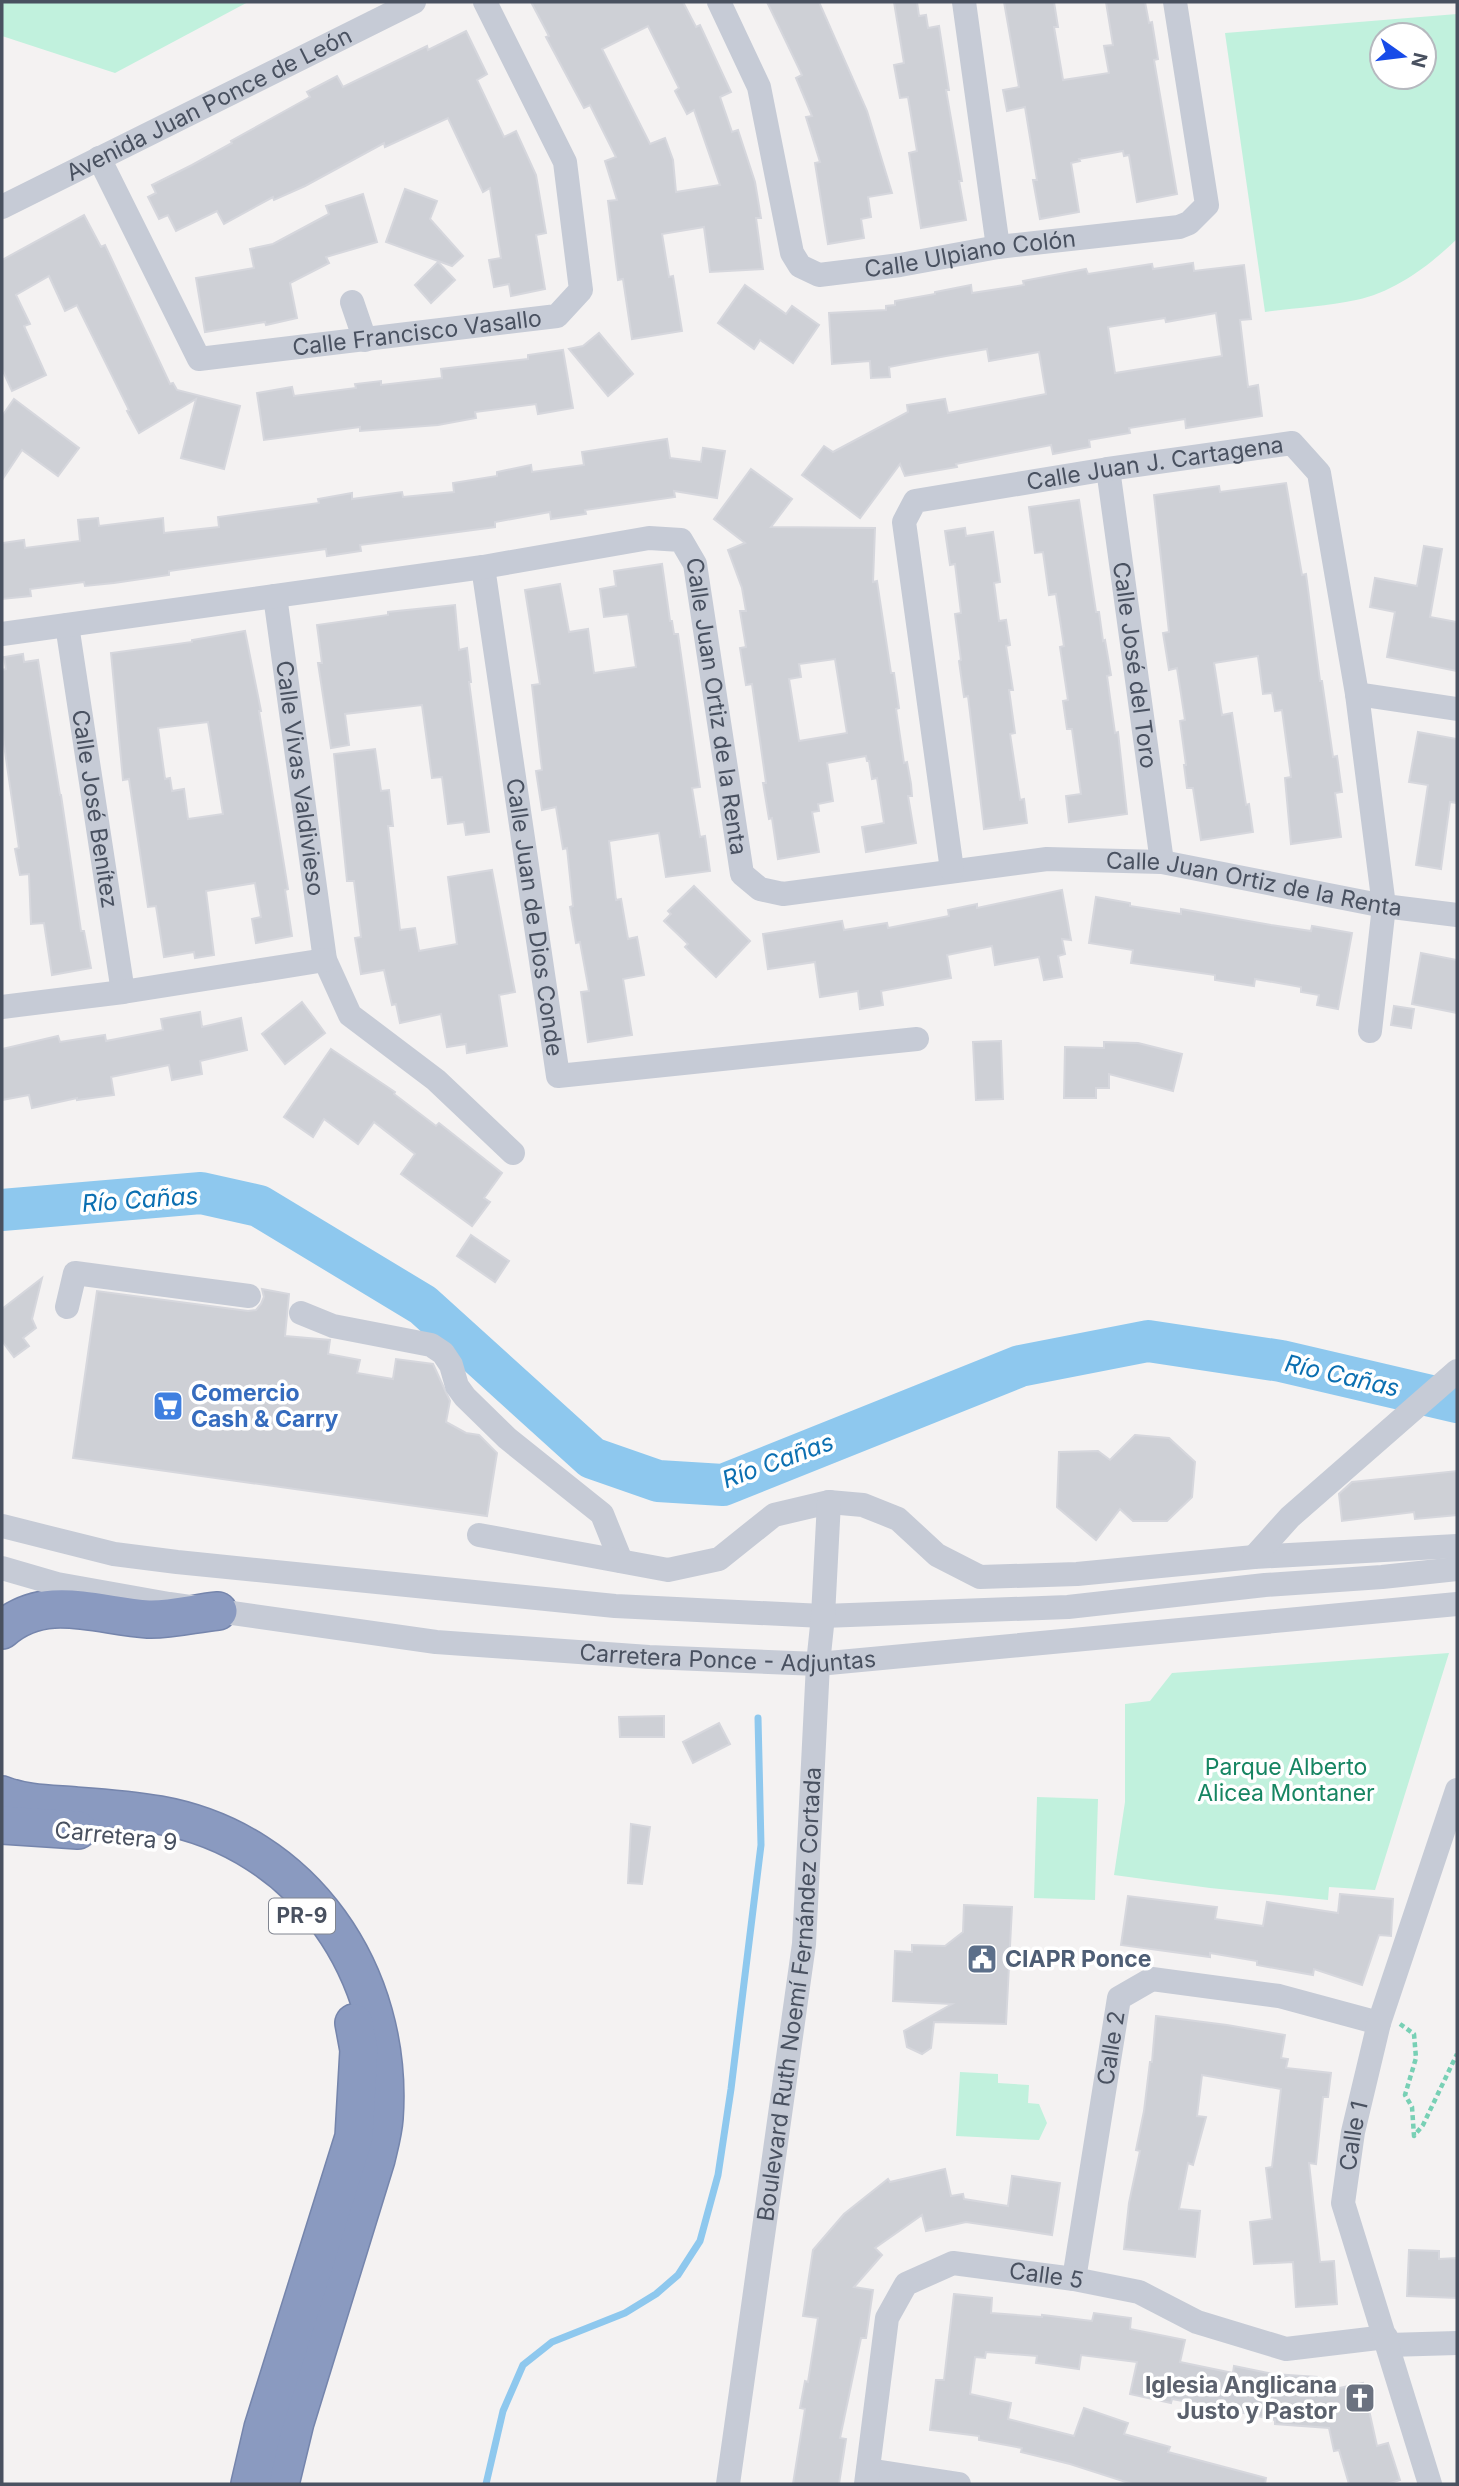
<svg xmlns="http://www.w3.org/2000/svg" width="1459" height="2486" font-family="Inter,sans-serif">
<rect width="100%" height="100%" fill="#f4f2f2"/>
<g fill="#c1f1dd" fill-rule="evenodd">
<path d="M2,2H248L115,73L2,36Z"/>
<path d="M1457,14V239C1430,265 1395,292 1356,300C1327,306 1295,308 1265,312L1225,33ZM1424,35V77H1382V35Z"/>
<path d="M1449,1653L1375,1890L1329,1887L1328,1900L1210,1888L1114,1875L1125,1802V1704L1150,1701L1172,1673Z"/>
<path d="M1037,1797L1098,1799L1095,1900L1034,1898Z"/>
<path d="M960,2072L998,2074V2083L1029,2085L1028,2103L1039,2104L1047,2123L1039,2140L956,2136Z"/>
</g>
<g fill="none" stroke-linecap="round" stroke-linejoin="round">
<path stroke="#8ec8ee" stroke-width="7" d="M486,2484L503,2411L523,2365L552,2342L625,2313L656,2294L678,2275L700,2241L718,2175L731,2089L761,1845L758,1718"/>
<path stroke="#8ec8ee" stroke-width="42" d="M2,1210L201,1193L259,1206L423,1305L592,1458L658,1481L723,1485L1020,1366L1148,1341L1281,1361L1457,1402"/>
</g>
<g fill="#ced0d6" stroke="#d6d7dd" stroke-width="2" fill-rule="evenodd">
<path d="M531,2H683L696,27L700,25L731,92L720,97L732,132L738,130L755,182L761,218H756L763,269L710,272L704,227L662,234L669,277L673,276L682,331L632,339L623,279L618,280L608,201L617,200L605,161L616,157L590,105L584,108L546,37L549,36ZM648,26L679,88L675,91L687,114L694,110L720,185L676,192L673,160L665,138L650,144L602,49Z"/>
<path d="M767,2H819L867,111L892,193L868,197L871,217L861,219L864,238L828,244L815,163L820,162L806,117L812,116L796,78L802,75Z"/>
<path d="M894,2H917L919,16L926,15L928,28L939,26L949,90H946L962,181H959L966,220L921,228L909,153L917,151L908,97L900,98L894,65L904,63Z"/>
<path d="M1004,2H1054L1058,27H1054L1063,80L1109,73L1104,46L1113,45L1106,2H1145L1149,23L1152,22L1158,59L1154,60L1177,194L1137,202L1129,155L1124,156L1123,151L1079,159L1080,161L1071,163L1079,212L1040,219L1033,180H1037L1025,107L1007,111L1003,90L1019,87Z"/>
<path d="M466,31L487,74L477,80L504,137L516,131L536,175L546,233L536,235L545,289L511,296L509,284L494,287L489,260L501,258L490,188L483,192L448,118L385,147L384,143L305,186L274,200L273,197L224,224L217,211L176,231L168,215L159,219L148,197L156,193L152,185L192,165L232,143L231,141L310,97L307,92L337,76L343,87L427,46L428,50Z"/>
<path d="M405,189L437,201L430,219L463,256L452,266L386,242Z"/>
<path d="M363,194L377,242L326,257L329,263L290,283L297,318L266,325L265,322L205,332L196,278L254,268L250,249L273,244L329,214L326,206Z"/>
<path d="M84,215L101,247L105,245L170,384L173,383L177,390L240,406L224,469L181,458L196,399L139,433L127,411L129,410L77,305L65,311L49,276L16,295L30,324L24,326L46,375L12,391L2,369V260Z"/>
<path d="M438,262L455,280L431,303L415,285Z"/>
<path d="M1193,263L1194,271L1244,265L1251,319L1240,320L1248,387L1258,385L1262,416L1186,428L1185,419L1129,428L1130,433L1089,440L1090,447L1053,454L1051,445L956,464L957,467L905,476L900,464L860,518L802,475L824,446L833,452L908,412L907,405L945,399L948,413L1046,394L1039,352L989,361L987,349L946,356L889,367L890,377L871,378L870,361L832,364L829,313L886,310V306L895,305V301L935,294V292L971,285L972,293L1024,285L1023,281L1086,269L1088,274L1152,264L1153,269ZM1216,313L1222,356L1115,373L1108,327L1165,318L1166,322Z"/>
<path d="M745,285L786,314L792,306L819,325L793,363L760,340L754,349L718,323Z"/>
<path d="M599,333L633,374L608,396L569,349L583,346Z"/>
<path d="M563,350L573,408L538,414L536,404L475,412L476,418L438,425L360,431V427L264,440L257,393L292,387L294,396L356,388L355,384L381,381V385L442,378L441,369L528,359V355Z"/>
<path d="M14,399L79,448L58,476L22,450L2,480V416Z"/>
<path d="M667,439L670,458L701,462L703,448L725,451L717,498L674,491L675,497L585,510L586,514L551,519L550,512L495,522V527L360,545L361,551L327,556L326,549L169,571V575L114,583L85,586L84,582L30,589L31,596L2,599V543L24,540L25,548L80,541L78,520L98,518L99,526L163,518L164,533L219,527L218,517L319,503L318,499L352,493V499L402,492L403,497L454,492L453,483L497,476V472L531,465L532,472L584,465L582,452Z"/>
<path d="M751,469L792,499L771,527L875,528L873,582L877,581L891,673H894L899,708L896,709L904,763L907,762L911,784L912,796H908L916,843L866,852L862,827L884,823L877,778L872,779L869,761H867L866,756L827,763L833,801L818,804L819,811L812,812L819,852L778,859L772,818L769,819L763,783H766L752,684L746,685L740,648L746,647L740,611H746L742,588L728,550L745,543L714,519ZM835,659L847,733L799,741L789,679L801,677L799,664Z"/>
<path d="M1286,483L1302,575L1306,574L1320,681H1322L1333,757L1337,756L1342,792L1335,793L1341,837L1291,844L1285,778L1291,777L1282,710L1275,711L1272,693L1263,694L1258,656L1214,663L1222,715L1232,713L1246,805L1249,804L1253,832L1201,840L1193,788H1187L1184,765H1186L1180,721L1185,720L1177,668L1169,670L1163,633L1169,632L1154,495L1219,486L1220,492Z"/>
<path d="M1079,500L1096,612H1099L1103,641L1105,640L1111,675L1107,676L1115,733L1118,732L1127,814L1069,822L1066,796L1081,794L1072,729H1067L1063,701L1068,700L1060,647L1064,646L1056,594L1049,595L1043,552L1035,553L1029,507Z"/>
<path d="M965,528L966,536L993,532L1000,582L994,583L999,621L1006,620L1010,645L1006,646L1013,690H1009L1015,733L1010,734L1020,800L1024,799L1027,823L984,829L968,696L964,697L959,661L961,660L955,614L961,613L955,564L950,565L945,531Z"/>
<path d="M1424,546L1442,549L1430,617L1457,622V671L1387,657L1395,612L1370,607L1375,578L1417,586Z"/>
<path d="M662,564L670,621H672L674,634H678L700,787L692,788L700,837L705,836L710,871L666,877L659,833L609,841L616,900L621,899L628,939L637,937L644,975L623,979L632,1035L588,1042L581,992L589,991L580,942L576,943L570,907L573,906L567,848L563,849L556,807L542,810L536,771L542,770L532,685L540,684L525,590L560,584L569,632L588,629L594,673L636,667L628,614L604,617L600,589L616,586L614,571Z"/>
<path d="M455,605L459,650L467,648L471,682H469L489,832L466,835L464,822L448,824L442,777L432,778L422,705L345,714L349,745L331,748L318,663H322L317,625L388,615V612Z"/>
<path d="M245,631L261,711H259L288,889L285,890L292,936L256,943L252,919L261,917L255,883L206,891L214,955L195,958L194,952L164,957L156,906L148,907L129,779L123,780L111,653L192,642V640ZM208,722L223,814L188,819L184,789L172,791L170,778L165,779L158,728Z"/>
<path d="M23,654L24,662L38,660L60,795H61L81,931H84L91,968L52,975L44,923L31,924L29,874L20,875L15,849L19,848L2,731V670L6,669L4,657Z"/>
<path d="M1418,732L1457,739V803L1450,802L1441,869L1416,865L1428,785L1409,782Z"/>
<path d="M375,749L381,791L389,790L393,826H388L400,930L415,928L419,951L457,944L448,877L492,870L515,992L499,995L507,1046L467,1053L466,1044L447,1047L441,1014L400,1023L396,1004L392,1005L384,970L361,974L355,938L361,937L354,881H347L334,754Z"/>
<path d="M694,886L750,941L716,977L685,947L688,944L664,921L671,914L668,911Z"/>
<path d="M1062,890L1071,940L1062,939L1065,954L1058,956L1062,977L1044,980L1039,957L995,965L992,946L947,955L951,978L881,991L883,1005L860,1009L858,991L820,997L815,962L768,969L763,934L842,921L844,930L887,923L888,928L949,916L948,910L977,904V908Z"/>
<path d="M1096,897L1130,903V906L1181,914V909L1271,925L1311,931L1312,926L1352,933L1338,1009L1317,1005L1319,995L1301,992V987L1255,979L1254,986L1215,980V975L1131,963L1133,950L1089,943Z"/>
<path d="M1421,953L1457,960V1013L1412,1004Z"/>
<path d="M302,1002L325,1033L285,1064L262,1034Z"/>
<path d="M1394,1006L1414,1009L1411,1028L1391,1025Z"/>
<path d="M200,1012L202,1027L241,1018L247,1050L200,1061L202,1074L172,1080L169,1065L111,1077L114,1095L77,1100V1098L32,1108L29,1095L2,1100V1049L58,1036L60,1042L105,1035L106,1041L163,1030L161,1019Z"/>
<path d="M1001,1041L1003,1099L976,1100L973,1042Z"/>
<path d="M1104,1042L1138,1043L1182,1054L1173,1091L1109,1074V1088H1096V1098H1064L1065,1047L1104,1048Z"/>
<path d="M331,1049L395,1092L394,1094L436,1126L439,1123L502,1173L484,1198L490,1202L472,1226L401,1174L415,1154L374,1122L358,1144L324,1119L313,1137L284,1117Z"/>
<path d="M471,1235L509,1261L495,1282L457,1256Z"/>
<path d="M42,1278L32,1319L36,1328L23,1338L29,1346L14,1357L2,1341V1309Z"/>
<path d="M262,1289L289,1294L285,1336L330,1340L328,1354L360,1360L357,1373L393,1379L396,1359L433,1364L450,1401L446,1422L466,1433L479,1435L497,1453L487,1516L73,1458L97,1291L248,1311L256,1310L261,1304L264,1297Z"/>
<path d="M1135,1435L1169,1438L1195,1462L1192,1497L1167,1521H1133L1120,1509L1096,1540L1057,1507L1059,1452L1098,1451L1110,1460Z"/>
<path d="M1457,1471V1515L1415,1519L1414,1512L1342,1521L1339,1494L1352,1482Z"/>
<path d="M664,1716V1737H620L619,1717Z"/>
<path d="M719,1723L730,1744L693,1763L683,1742Z"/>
<path d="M631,1824L650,1827L642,1884L628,1883Z"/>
<path d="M1340,1894L1393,1899L1391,1936L1379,1935L1362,1985L1314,1969L1313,1975L1257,1965V1961L1210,1953V1957L1121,1945L1128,1896L1217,1907L1215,1919L1263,1926L1267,1902L1338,1913Z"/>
<path d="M964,1905L1012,1907L1006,2024L934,2022L931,2048L922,2054L907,2047L904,2031L952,2004L893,2001L895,1951L912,1952V1945L945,1946L963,1932Z"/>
<path d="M1156,2016L1227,2025L1285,2035L1281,2058L1288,2059L1286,2068L1331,2073L1328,2097H1323L1316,2164L1309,2163L1320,2262L1334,2261L1337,2304L1296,2307L1293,2262L1254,2264L1250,2222L1272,2219L1266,2168L1272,2167L1281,2089L1202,2075L1197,2116L1206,2117L1193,2165L1188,2163L1179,2209L1200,2211L1195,2257L1124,2249L1129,2203L1140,2151L1136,2150L1144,2111L1150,2062H1152Z"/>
<path d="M945,2169L951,2196L963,2194L964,2199L1008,2206L1012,2176L1060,2183L1052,2235L966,2222L926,2231L922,2215L875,2248L882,2255L854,2287L873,2290L866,2338H861L840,2438L846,2439L839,2484H793L805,2409L800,2408L805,2381L808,2382L818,2318L803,2316L813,2250L844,2214L888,2179L890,2182Z"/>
<path d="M1409,2250L1439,2251V2259L1457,2258V2298L1407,2296Z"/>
<path d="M954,2294L992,2298L991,2313L1042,2317V2315L1092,2321L1094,2313L1131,2318L1130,2329L1185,2340L1180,2362L1233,2373L1234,2366L1273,2374L1317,2377L1316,2393L1363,2383L1377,2446L1388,2443L1400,2480L1387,2484H1349L1339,2450L1334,2451L1329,2428L1275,2424V2420L1226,2409L1172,2399L1171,2403L1130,2394L1137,2362L1081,2355L1079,2369L1036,2363L1037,2356L986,2352L985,2358L975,2357L970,2394L1011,2403L1008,2419L1074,2436L1084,2408L1128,2423L1124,2434L1170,2447L1168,2452L1266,2478L1265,2484H1132L1070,2464L1021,2452L1022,2448L979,2440V2436L930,2430L936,2380H944Z"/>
</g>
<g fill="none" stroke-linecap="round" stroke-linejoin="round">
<g stroke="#7585ac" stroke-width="40">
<g id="highway">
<path d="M2,1630C45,1592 98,1616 148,1619C171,1620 196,1613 218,1611"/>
<path d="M2,1795C25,1804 50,1804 75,1806C103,1808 132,1810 159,1815C304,1841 394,1974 384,2118C383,2132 379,2146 376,2159L295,2422L280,2484"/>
<path d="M2,1825L78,1830"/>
<path d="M250,2484L263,2428L354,2137L359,2050L354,2023"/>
</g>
</g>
<path stroke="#78d0b5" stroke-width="4.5" stroke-dasharray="5 3.5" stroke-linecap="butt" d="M1400,2024L1414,2034L1416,2058L1405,2095L1412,2107L1414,2136L1423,2125L1457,2054"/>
<g stroke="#c6cbd6" stroke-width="24">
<path id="s1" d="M719,2L759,87L792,253L800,266L819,275L900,265L998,247L1179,227L1189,223L1207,205L1175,2"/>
<path d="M964,2L998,247"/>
<path id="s2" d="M99,158L199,359L557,316L581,290L565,162L485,2"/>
<path id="s3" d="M2,207L414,2"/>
<path d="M352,302L365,340"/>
<path id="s4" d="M1108,469L1162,862"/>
<path id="s5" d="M483,567L558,1076L917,1039"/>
<path id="s6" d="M275,596L325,960L350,1015L436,1080L513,1153"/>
<path id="s7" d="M67,625L123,992"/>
<path id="s8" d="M2,634L483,567L649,538L681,540L695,564L742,874L760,889L783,894L1047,859L1162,862L1384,906L1457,915"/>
<path d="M1357,694L1457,709"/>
<path id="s9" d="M952,870L904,522L915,501L1108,469L1292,443L1319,473L1357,694L1384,906L1370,1031"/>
<path d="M2,1007L123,992L325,960"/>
<path d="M67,1307L75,1273L249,1296"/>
<path d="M301,1313L333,1326L431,1345L443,1353L451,1365L457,1386L465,1397L507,1438L602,1514L621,1561"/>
<path d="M2,1526L114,1554L177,1562L615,1606L823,1616L1068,1607L1265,1585L1382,1577L1457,1569"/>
<path d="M479,1535L668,1570L719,1559L774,1515L829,1502L863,1505L898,1519L937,1555L980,1577L1077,1574L1254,1557L1457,1546"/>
<path d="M1254,1557L1290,1517L1457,1371"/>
<path id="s10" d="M2,1568L57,1584L169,1604L436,1642L649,1657L818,1664L1457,1604"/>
<path id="s11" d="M1074,2279L1119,1998L1152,1979L1279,1996L1379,2023"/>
<path d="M1388,2345L1457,2343"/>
<path d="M868,2470L959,2484"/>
<path id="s12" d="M728,2484L804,1944L818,1664L823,1616L829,1502"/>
<path id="s13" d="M866,2484L887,2318L906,2284L953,2263L1074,2279L1139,2292L1197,2322L1286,2349L1386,2337"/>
<path id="s14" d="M1430,2484L1343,2203L1353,2132L1379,2023L1457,1790"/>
</g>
<use href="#highway" stroke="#8a9ac0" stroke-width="37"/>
</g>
<defs>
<g id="supermarket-square" transform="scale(1.575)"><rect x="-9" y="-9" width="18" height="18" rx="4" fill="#3f7fe0" stroke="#fff"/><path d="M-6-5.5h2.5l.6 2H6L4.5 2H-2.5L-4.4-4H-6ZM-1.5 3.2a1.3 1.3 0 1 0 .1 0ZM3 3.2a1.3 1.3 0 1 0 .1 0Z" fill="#fff"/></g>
<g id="civic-square" transform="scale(1.575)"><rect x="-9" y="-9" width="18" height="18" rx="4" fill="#5c6f8a" stroke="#fff"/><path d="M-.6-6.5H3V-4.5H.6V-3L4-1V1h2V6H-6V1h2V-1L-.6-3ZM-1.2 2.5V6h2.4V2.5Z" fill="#fff"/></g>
<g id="church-square" transform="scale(1.575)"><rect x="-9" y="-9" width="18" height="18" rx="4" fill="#6b7280" stroke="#fff"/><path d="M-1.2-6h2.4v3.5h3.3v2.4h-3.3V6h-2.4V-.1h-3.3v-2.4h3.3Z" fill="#fff"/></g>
</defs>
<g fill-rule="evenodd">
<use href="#supermarket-square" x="168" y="1406"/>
<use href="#civic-square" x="982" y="1959"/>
<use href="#church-square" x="1360" y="2398"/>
</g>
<g text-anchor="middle" stroke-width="7" stroke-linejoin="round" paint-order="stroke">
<rect fill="#fff" stroke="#808590" stroke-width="2" x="269" y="1898.5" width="66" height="35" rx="5"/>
<g font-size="21" font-weight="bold" fill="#495160">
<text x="302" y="1923">PR-9</text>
</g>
<g font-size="23" fill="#495160" stroke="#fff">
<text dy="8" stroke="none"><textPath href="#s3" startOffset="231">Avenida Juan Ponce de León</textPath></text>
<text dy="8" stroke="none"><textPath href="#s1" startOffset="452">Calle Ulpiano Colón</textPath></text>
<text dy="8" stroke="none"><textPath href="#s2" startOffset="444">Calle Francisco Vasallo</textPath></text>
<text dy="8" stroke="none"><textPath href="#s9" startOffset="618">Calle Juan J. Cartagena</textPath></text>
<text dy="8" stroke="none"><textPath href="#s4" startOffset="198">Calle José del Toro</textPath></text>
<text dy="8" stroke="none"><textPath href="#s8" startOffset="858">Calle Juan Ortiz de la Renta</textPath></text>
<text dy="8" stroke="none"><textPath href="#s6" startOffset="184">Calle Vivas Valdivieso</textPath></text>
<text dy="8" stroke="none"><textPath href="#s7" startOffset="186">Calle José Benítez</textPath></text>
<text dy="8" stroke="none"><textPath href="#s8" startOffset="1550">Calle Juan Ortiz de la Renta</textPath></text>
<text dy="8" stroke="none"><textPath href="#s5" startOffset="354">Calle Juan de Dios Conde</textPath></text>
<text dy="8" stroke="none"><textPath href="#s10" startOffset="733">Carretera Ponce - Adjuntas</textPath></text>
<text transform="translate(116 1836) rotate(6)" y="8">Carretera 9</text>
<text dy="8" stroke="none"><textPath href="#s12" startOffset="494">Boulevard Ruth Noemí Fernández Cortada</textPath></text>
<text dy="8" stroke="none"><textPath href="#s11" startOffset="234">Calle 2</textPath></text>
<text dy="8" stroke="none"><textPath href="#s14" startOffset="362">Calle 1</textPath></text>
<text dy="8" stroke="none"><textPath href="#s13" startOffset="352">Calle 5</textPath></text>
</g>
<g font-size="23" font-weight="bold" fill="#366cbe" stroke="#fff" text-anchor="start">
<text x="191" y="1401">Comercio<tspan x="191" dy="26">Cash &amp; Carry</tspan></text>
</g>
<g font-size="23" fill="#168562" stroke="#fff">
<text x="1286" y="1775">Parque Alberto<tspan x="1286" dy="26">Alicea Montaner</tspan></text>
</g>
<g font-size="23" font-weight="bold" fill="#4e5e75" stroke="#fff" text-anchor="start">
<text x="1005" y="1967">CIAPR Ponce</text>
</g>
<g font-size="23" font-weight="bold" fill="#5b616d" stroke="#fff" text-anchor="end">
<text x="1337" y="2393">Iglesia Anglicana<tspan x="1337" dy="26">Justo y Pastor</tspan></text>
</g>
<g font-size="24" font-style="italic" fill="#0b6fb1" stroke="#fff">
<text transform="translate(140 1200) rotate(-4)" y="8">Río Cañas</text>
<text transform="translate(1342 1376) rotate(13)" y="8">Río Cañas</text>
<text transform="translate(778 1461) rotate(-20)" y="8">Río Cañas</text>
</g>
</g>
<rect width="1459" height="2486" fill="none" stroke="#495160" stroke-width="7"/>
<g transform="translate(1403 56) rotate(104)"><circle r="33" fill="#ffffff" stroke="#b6b9bf" stroke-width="2"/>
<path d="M0-5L12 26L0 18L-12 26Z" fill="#184be8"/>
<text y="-10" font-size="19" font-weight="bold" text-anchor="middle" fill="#495160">N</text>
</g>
</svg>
